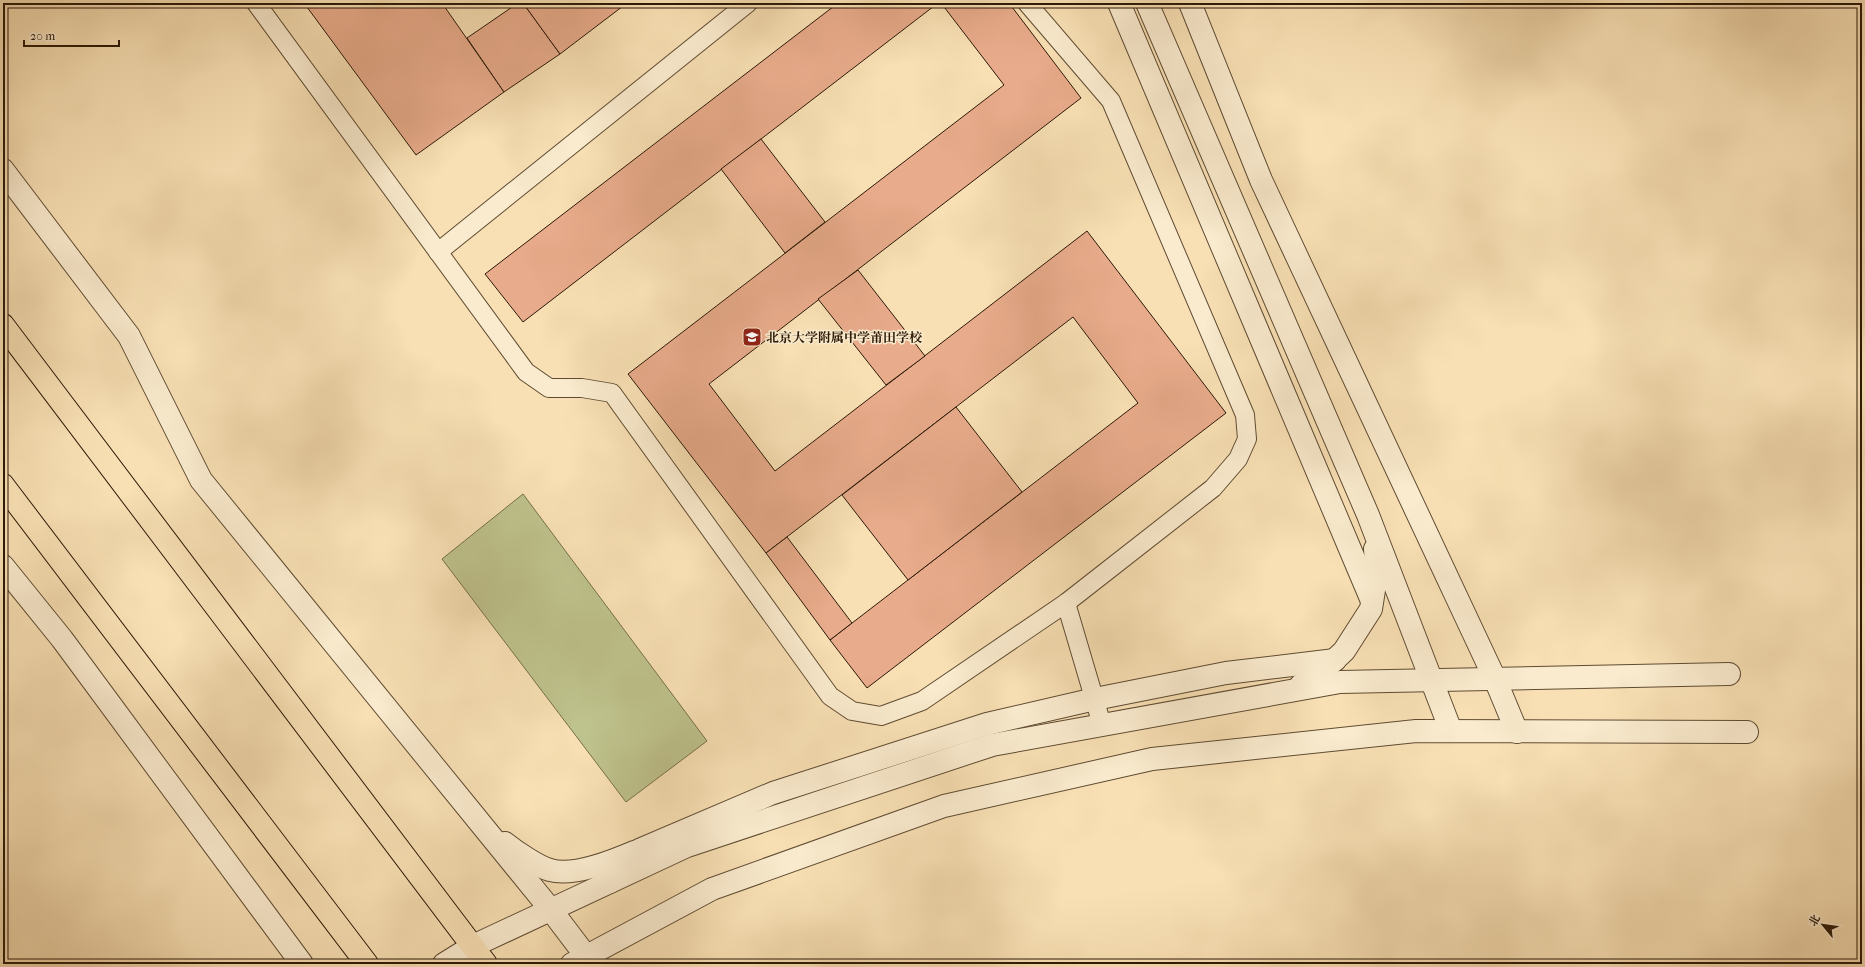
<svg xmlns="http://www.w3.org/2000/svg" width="1865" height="967" font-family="'IM FELL French Canon','Noto Serif SC',serif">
<rect width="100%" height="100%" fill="#f8e0b4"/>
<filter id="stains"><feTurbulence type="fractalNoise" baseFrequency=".005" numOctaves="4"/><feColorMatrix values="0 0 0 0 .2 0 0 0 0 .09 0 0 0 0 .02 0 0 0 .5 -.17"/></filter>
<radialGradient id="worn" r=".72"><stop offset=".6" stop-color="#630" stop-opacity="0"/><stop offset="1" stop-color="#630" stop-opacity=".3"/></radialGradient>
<path fill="#bec28c" stroke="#756e49" d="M523,494L707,741L626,802L442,559Z"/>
<g fill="#e8ab8b" stroke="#2c1906">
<path d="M304,3H442L504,92L416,155Z"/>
<path d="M518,3H523L560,54L504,92L467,38Z"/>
<path d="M523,3H627L560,54Z"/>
<path d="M838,3H938L523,322L485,274Z"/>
<path d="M941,3H1009L1081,98L709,384L775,471L1087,231L1226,413L867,688L830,640L1138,403L1073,317L766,553L628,374L1004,85Z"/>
<path d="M761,139L825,222L785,253L721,169Z"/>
<path d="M858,270L925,356L886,385L818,299Z"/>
<path d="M956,407L1022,492L908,580L842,495Z"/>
<path d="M787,537L852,623L830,640L766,553Z"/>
</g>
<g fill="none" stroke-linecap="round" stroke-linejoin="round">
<g stroke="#5f4b32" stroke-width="20">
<g id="service">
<path d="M256,3L526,372L549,388H582L612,393L830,696L852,711L881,716L922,701L1066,603L1213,488L1238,459L1247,439L1245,415L1111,101L1027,3"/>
<path d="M438,252L748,3"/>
<path d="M1066,603L1102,725"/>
</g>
</g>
<g stroke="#5f4b32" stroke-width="24">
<g id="minor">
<path d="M1119,3L1372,601"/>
<path d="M3,170L129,336L201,480L551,910L592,964"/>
<path d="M3,566L62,639L302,964"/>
<path d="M505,843C515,851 538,867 550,870C573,877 613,861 634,852"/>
<path d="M610,882L639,850L773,793L987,724L1095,699L1226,673L1335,660"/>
</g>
</g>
<g stroke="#5f4b32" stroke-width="24">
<g id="tertiary">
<path d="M1147,3L1368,515L1451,731"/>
<path d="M1190,3L1261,180L1495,679L1517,732"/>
<path d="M1301,685L1314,679L1344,651L1371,609L1377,571L1375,549"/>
<path d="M444,964L473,946L687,846L992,745L1340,682L1729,674"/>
<path d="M572,964L712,889L944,806L1152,759L1416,731L1747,732"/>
</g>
</g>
<g stroke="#2c1906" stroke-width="24">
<g id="primary">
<path d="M3,325L486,964"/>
<path d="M3,485L367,964"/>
</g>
</g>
<use href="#service" stroke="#faebce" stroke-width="18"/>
<use href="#minor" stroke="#faebce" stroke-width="22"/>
<use href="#tertiary" stroke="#faebce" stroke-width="22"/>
<use href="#primary" stroke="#f8e0b4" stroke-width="22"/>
</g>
<defs>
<g id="school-square" transform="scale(1)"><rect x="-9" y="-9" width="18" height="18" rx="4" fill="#8f2418" stroke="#faebce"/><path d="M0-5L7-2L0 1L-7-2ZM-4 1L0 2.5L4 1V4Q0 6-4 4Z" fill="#fff"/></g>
</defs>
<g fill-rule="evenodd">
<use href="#school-square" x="752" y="337"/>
</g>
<g text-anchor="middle" stroke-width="3" stroke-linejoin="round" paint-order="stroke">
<g font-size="13" font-weight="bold" fill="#2c1906" stroke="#faebce" text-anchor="start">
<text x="766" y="342">北京大学附属中学莆田学校</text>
</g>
</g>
<rect width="1865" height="967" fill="none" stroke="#f8e0b4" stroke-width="16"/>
<rect x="4" y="4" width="1857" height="959" fill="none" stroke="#2c1906" stroke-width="2"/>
<rect x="8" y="8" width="1849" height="951" fill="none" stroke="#2c1906"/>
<g transform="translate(1823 925) rotate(299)" stroke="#faebce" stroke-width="3" paint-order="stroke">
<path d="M0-3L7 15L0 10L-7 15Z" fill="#2c1906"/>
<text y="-6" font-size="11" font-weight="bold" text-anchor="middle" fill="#2c1906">北</text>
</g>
<path d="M24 40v6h95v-6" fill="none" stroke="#2c1906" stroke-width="2"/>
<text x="30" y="40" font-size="12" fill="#2c1906" stroke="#faebce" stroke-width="3" paint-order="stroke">20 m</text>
<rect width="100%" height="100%" filter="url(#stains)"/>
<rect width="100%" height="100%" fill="url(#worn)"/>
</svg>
